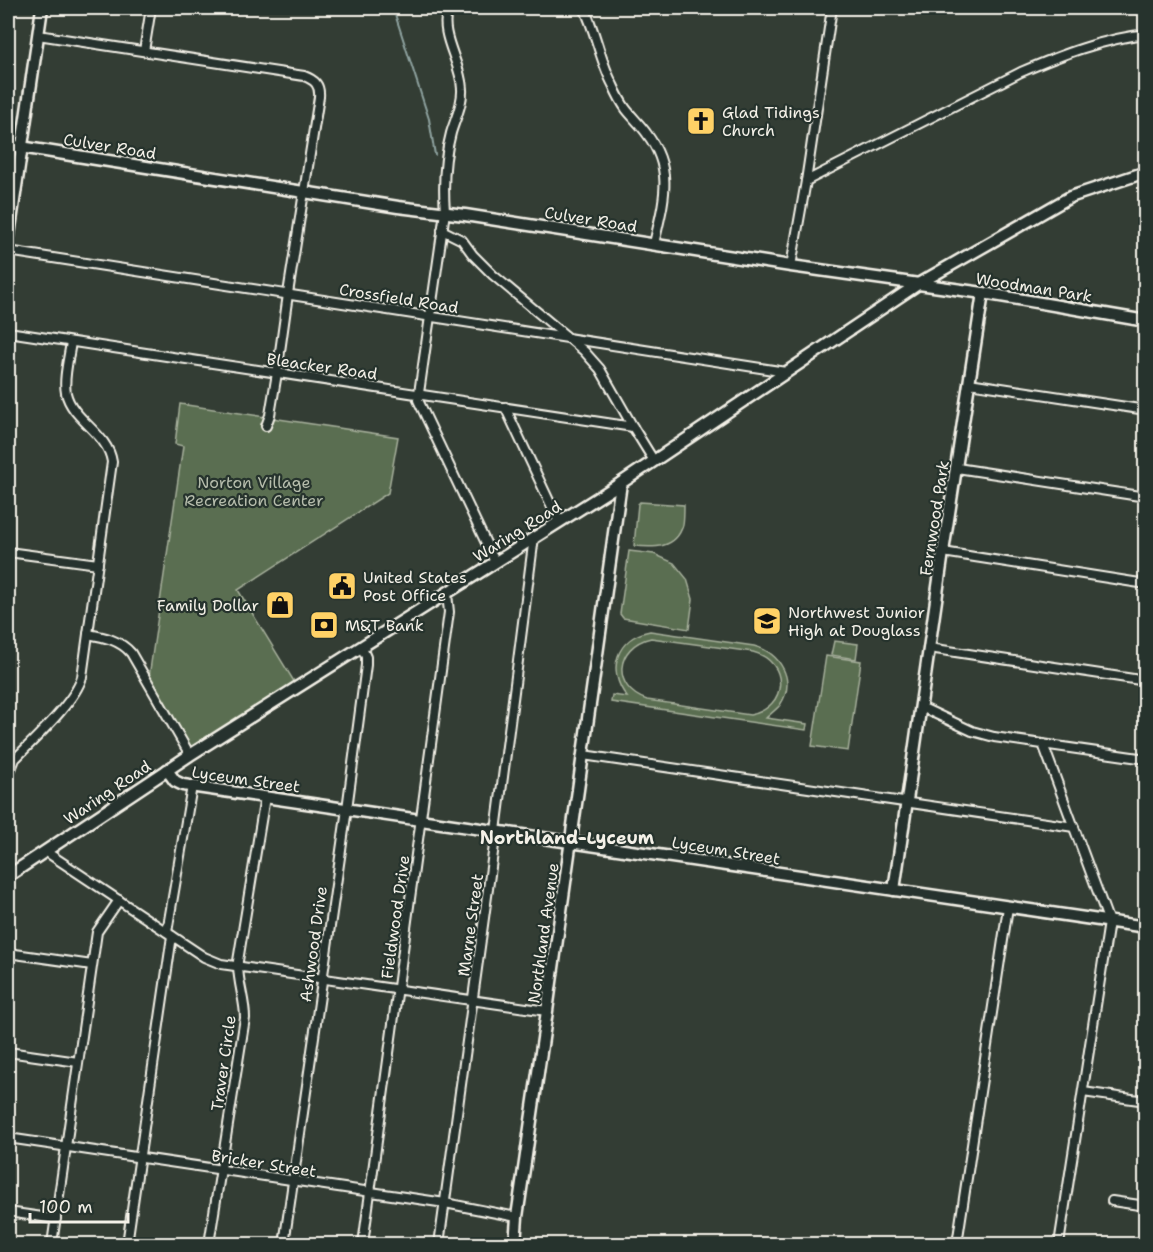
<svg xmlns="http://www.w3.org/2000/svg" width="1153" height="1252" font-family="'Shantell Sans',sans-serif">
<rect width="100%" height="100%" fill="#333d34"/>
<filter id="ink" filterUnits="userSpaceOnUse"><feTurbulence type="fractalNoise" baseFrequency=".0167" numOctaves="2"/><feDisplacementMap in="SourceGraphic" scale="12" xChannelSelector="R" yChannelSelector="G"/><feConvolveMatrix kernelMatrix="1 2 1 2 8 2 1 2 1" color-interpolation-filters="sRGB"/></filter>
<g filter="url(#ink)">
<g fill="#5a6e51" stroke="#a7b09c" stroke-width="1.5" fill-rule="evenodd">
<path d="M180,404L398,437L388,493L238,590L295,683L195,747H191L188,745L149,677L183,446L175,444Z"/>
<path d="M640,502L684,505C684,512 684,519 683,525C676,549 654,548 634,546L638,504Z"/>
<path d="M629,551L654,554L674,563L687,579L693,599L689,629L623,618L620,614Z"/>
<path d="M650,631L754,646C780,653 797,680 780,705C776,710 770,714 766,718L807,724L806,730L611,702L612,695L627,697C606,670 616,638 650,631ZM651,638L753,652C790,662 788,708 750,715L647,700C611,688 615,646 651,638Z"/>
<path d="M834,641L858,644L856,659L831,655Z"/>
<path d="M826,656L861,661L848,751L812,746Z"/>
</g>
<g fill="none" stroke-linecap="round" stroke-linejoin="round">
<path stroke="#8fa3a0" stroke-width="2" d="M393,8L429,119L435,155"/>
<g stroke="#f4f1e8" stroke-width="12">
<g id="street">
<path d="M448,8C438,35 461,61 462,89C463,104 455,119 451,133C444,159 443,186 445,212L418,400L495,562"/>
<path d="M584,8C596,32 600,61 613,85C617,94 621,102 626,109C633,118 641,125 647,134C675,171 663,203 654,244"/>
<path d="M38,35L304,76C315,80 320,85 319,97L289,287L277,373L270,415L266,426"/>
<path d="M144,51L151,8"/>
<path d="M806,181L1021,72C1061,55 1102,39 1146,34"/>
<path d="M442,230L462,240L473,255L493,275L584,351L600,369L633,427L654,461"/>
<path d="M8,251L786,372"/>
<path d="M791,266L806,181L832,8"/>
<path d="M8,332L633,427"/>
<path d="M969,383L1146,410"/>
<path d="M505,407L559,522"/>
<path d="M957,468L1146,497"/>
<path d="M8,552L98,564"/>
<path d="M943,552L1146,584"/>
<path d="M88,634C104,637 120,640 131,653L190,755"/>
<path d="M929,648L1140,680"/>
<path d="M921,707L972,731L994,737L1146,759"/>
<path d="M1043,744L1109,922L1059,1244"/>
<path d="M583,755L1074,827"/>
<path d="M11,769L15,759C34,739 75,702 82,677L112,462C108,433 72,420 66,393C63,379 69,357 71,342"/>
<path d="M45,851L204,957L221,964L547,1011"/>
<path d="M167,932L192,786"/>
<path d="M8,953L92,965"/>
<path d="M8,1052L78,1062"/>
<path d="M1083,1092L1146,1101"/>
<path d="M8,1138L445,1203L517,1217"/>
<path d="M1112,1201L1146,1206"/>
<path d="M8,1212L56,1219"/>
<path d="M52,1244L97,932L119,900"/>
<path d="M127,1244L172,936"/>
<path d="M209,1244L245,1018C245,999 237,981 238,961L265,797"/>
<path d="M284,1244L347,809L366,665V657L362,648"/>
<path d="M363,1244L449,612L447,594"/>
<path d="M439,1244L496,831L534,537"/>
<path d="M957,1244L1008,907"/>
</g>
</g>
<g stroke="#f4f1e8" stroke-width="15">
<g id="secondary">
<path d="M8,145L398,207L465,215L791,266L983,293L1146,321"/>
<path d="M8,242L42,8"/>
<path d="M167,770L175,781L183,785L1146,927"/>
<path d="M8,876L190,755L621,483L918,284L1070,197L1146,172"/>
<path d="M894,890L943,552L983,293"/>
<path d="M515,1244L517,1217L547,1011L621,483"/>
</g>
</g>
<use href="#street" stroke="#26332d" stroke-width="8"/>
<use href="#secondary" stroke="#26332d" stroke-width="10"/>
</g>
</g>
<defs>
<g id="church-square" transform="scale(1.5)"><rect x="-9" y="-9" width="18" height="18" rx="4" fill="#ffd166" stroke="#26332d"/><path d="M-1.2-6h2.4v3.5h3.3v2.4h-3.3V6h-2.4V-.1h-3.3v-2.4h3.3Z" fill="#111"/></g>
<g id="civic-square" transform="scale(1.5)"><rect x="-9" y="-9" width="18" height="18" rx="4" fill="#ffd166" stroke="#26332d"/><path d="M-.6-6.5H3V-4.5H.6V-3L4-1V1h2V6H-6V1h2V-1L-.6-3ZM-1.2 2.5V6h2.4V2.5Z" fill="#111"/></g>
<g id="shop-square" transform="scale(1.5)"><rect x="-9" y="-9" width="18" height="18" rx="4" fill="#ffd166" stroke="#26332d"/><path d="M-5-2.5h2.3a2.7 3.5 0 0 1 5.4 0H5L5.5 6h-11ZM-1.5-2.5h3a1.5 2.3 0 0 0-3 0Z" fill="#111"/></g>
<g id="school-square" transform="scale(1.5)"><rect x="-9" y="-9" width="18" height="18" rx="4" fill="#ffd166" stroke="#26332d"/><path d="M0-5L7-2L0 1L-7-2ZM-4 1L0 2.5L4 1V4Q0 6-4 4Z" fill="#111"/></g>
<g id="bank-square" transform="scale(1.5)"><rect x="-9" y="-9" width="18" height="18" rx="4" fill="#ffd166" stroke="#26332d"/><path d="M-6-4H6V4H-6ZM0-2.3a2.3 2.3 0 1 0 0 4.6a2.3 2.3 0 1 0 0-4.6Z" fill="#111"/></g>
</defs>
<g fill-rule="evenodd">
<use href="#church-square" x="701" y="121"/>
<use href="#civic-square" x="342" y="586"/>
<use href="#shop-square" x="280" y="605"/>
<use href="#school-square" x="767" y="621"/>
<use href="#bank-square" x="324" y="625"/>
</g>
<g text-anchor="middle" stroke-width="4.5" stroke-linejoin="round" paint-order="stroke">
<g font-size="16" fill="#f4f1e8" stroke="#26332d" text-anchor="start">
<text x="722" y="118">Glad Tidings<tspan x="722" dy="18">Church</tspan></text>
<text x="363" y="583">United States<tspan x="363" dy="18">Post Office</tspan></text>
<text x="259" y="611" text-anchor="end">Family Dollar</text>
<text x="788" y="618">Northwest Junior<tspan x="788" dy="18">High at Douglass</tspan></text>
<text x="345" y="631">M&amp;T Bank</text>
</g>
<g font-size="16" fill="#f4f1e8" stroke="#26332d">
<text transform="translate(110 146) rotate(9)" y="6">Culver Road</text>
<text transform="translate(591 219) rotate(9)" y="6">Culver Road</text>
<text transform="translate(1034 287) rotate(9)" y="6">Woodman Park</text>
<text transform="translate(399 298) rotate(9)" y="6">Crossfield Road</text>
<text transform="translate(322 366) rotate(8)" y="6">Bleacker Road</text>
<text transform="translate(934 518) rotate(-81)" y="6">Fernwood Park</text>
<text transform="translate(517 531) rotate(-32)" y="6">Waring Road</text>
<text transform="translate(246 779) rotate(8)" y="6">Lyceum Street</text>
<text transform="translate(107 792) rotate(-34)" y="6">Waring Road</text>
<text transform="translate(726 850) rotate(9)" y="6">Lyceum Street</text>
<text transform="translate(395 917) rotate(-82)" y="6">Fieldwood Drive</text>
<text transform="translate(470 925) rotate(-82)" y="6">Marne Street</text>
<text transform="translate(543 933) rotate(-82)" y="6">Northland Avenue</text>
<text transform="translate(313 944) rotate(-82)" y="6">Ashwood Drive</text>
<text transform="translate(223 1063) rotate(-82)" y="6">Traver Circle</text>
<text transform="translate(264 1163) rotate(9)" y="6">Bricker Street</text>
</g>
<g font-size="16" fill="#b6bdac" stroke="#26332d">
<text x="254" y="488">Norton Village<tspan x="254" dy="18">Recreation Center</tspan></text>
</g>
<g font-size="18" font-weight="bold" fill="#f4f1e8" stroke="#26332d">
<text x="567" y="844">Northland-Lyceum</text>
</g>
</g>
<rect width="1153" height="1252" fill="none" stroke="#26332d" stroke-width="30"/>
<rect x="15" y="15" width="1123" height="1222" fill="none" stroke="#f4f1e8" stroke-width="2" filter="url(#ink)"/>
<path d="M30 1213v9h98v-9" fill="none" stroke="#f4f1e8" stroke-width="3"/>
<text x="39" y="1213" font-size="18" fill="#f4f1e8" stroke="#26332d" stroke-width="4.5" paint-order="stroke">100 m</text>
</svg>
